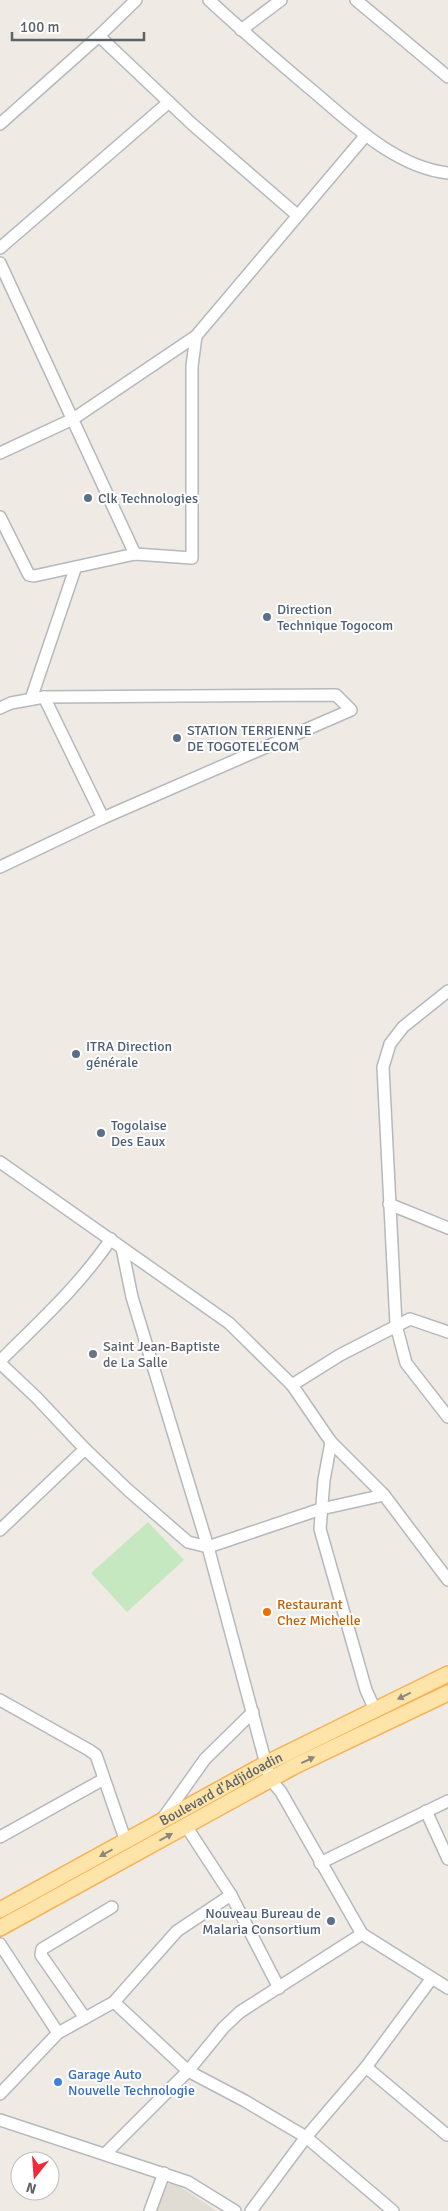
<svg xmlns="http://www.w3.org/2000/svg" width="448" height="2211" font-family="Signika,sans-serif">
<rect width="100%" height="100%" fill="#efebe4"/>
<path fill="#e0dbd3" d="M174,2183L208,2205L216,2211H155L165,2185Z"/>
<path fill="#c6e8c0" d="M148,1522L184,1560L127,1612L91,1573Z"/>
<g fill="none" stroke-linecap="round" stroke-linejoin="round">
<g stroke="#b5b8bc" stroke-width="14">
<g id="minor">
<path d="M209,0C241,30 274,58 307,86C347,119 393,167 448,173"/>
<path d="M356,0L448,77"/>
<path d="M241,30L281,0"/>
<path d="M99,36L192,124L297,215"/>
<path d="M0,124L99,36L136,0"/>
<path d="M0,248L169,102"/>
<path d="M0,263L135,554"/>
<path d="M0,453L73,419L196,336L366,135"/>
<path d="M0,517L29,575L34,576L135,554L192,558V366L196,336"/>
<path d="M44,697L103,818"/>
<path d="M31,699L75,569"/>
<path d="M0,708L11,703L44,697L336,695L351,710L103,818L0,867"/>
<path d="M448,991L403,1027L390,1044L383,1067L396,1325L406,1363L448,1417"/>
<path d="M0,1162L229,1323L292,1385L331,1442L384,1495L448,1580"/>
<path d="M389,1204L448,1228"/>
<path d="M122,1248L132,1297L208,1547L270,1779L281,1792L362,1934L448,1988"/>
<path d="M0,1361C39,1322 80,1285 111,1239"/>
<path d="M0,1363L36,1397L85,1449L128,1490L188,1542L208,1547L321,1509L384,1495"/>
<path d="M292,1385L340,1355L410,1319L448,1332"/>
<path d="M331,1442L324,1480L320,1529L366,1690L375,1710"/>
<path d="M0,1530L85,1449"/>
<path d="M0,1700L89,1750L96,1755L126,1842"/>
<path d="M426,1811L448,1859"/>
<path d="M161,1821L205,1759L253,1712"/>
<path d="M186,1826L231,1895L279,1988"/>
<path d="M0,1837L104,1779"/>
<path d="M320,1863L448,1801"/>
<path d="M0,1944L58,2033"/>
<path d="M114,2002L188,2071L245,2101L306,2137L393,2211"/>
<path d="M85,2018L41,1955L42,1949L112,1907"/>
<path d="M366,2067L447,2135L448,2134"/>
<path d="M0,2094L58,2033L114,2002L177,1931L231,1895"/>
<path d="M0,2120L188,2182L235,2211"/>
<path d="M105,2154L188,2071L224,2027L240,2012L362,1934"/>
<path d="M150,2211L164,2173"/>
<path d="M251,2211L306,2137L366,2067L432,1978"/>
</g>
</g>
<g stroke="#f7b156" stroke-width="18">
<g id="major">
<path id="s1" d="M0,1910L267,1763L448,1674"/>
<path d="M0,1928L293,1767L448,1693"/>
</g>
</g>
<use href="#minor" stroke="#fff" stroke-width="11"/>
<use href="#major" stroke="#ffe4aa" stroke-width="15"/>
</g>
<defs><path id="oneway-solid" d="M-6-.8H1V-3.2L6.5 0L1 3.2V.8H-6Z" transform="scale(1.25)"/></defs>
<g fill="#8d897a">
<use href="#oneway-solid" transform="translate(404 1696) rotate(154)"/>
<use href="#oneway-solid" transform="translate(308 1760) rotate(-25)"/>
<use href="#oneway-solid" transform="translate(166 1837) rotate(-29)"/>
<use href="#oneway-solid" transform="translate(106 1853) rotate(151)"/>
</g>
<g fill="#5c6f8a" stroke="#fff" stroke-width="2">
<circle cx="88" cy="498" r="5"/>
<circle cx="267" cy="617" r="5"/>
<circle cx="177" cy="738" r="5"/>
<circle cx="76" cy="1054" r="5"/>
<circle cx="101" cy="1133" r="5"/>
<circle cx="331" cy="1921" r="5"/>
</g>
<circle fill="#6b7280" stroke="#fff" stroke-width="2" cx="93" cy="1354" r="5"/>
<circle fill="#e8710a" stroke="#fff" stroke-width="2" cx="267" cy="1612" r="5"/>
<circle fill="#3f7fe0" stroke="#fff" stroke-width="2" cx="58" cy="2082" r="5"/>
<g text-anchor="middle" stroke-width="4" stroke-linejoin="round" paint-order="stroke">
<g font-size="14" fill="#4e5e75" stroke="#fff" text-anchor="start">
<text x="98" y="503">Clk Technologies</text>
<text x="277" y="614">Direction<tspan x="277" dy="16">Technique Togocom</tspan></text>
<text x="187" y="735">STATION TERRIENNE<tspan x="187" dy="16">DE TOGOTELECOM</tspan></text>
<text x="86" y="1051">ITRA Direction<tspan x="86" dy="16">générale</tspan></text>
<text x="111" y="1130">Togolaise<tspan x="111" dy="16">Des Eaux</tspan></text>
<text x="321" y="1918" text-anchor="end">Nouveau Bureau de<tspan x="321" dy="16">Malaria Consortium</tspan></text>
</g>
<g font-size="14" fill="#5b616d" stroke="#fff" text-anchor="start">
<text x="103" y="1351">Saint Jean-Baptiste<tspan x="103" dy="16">de La Salle</tspan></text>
</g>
<g font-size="14" fill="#c56008" stroke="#fff" text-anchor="start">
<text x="277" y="1609">Restaurant<tspan x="277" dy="16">Chez Michelle</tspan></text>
</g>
<g font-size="14" fill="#5c6266" stroke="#fff">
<text dy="5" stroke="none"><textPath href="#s1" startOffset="252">Boulevard d'Adjidoadin</textPath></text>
</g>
<g font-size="14" fill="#366cbe" stroke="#fff" text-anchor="start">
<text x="68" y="2079">Garage Auto<tspan x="68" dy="16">Nouvelle Technologie</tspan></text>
</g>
</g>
<g transform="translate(35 2176) rotate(197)"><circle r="24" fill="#ffffff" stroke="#bec0c2"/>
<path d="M0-4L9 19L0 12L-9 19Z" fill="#f02a39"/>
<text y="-8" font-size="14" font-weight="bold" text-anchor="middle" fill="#5c6266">N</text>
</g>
<path d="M12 32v8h132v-8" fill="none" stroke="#5c6266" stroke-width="2.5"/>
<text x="20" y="32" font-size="15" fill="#5c6266" stroke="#ffffff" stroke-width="4" paint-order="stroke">100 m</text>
</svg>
